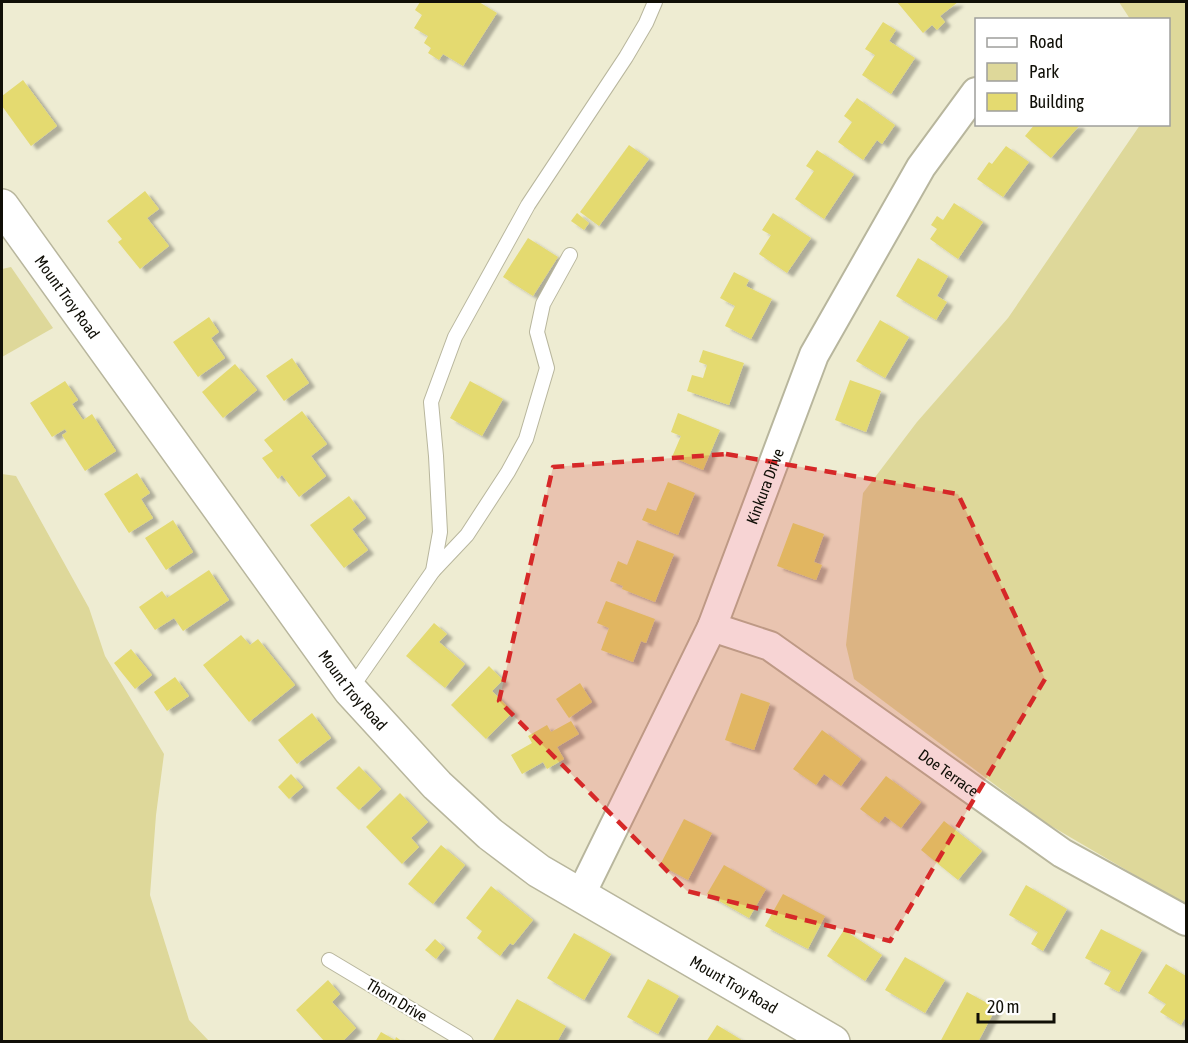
<svg xmlns="http://www.w3.org/2000/svg" width="1188" height="1043" font-family="'Asap Condensed',sans-serif">
<defs>
<filter id="shadow"><feDropShadow dx="6" dy="4" stdDeviation="1.5" flood-color="#0004"/></filter>
</defs>
<rect width="100%" height="100%" fill="#eeecd2"/>
<g fill="#ded89a">
<path d="M1119,2H1186V905L1046,823L854,679L846,645L863,493L917,422L1008,318L1140,125L1168,124V20L1130,19Z"/>
<path d="M11,267L53,328L2,357V269Z"/>
<path d="M2,474L16,476L89,608L105,656L164,754L156,815L150,895L189,1020L209,1041H2Z"/>
</g>
<g fill="#e4da70" filter="url(#shadow)">
<path d="M420,2H479L497,13L463,66L443,54L439,60L428,53L431,48L424,43L428,36L414,28L422,15L415,10Z"/>
<path d="M897,2H958L940,16L945,22L937,30L932,25L923,33Z"/>
<path d="M883,22L896,30L889,41L915,58L891,94L862,75L875,55L865,49Z"/>
<path d="M23,80L57,126L31,146L2,106V96Z"/>
<path d="M857,98L895,125L882,144L877,140L863,160L838,142L852,122L844,116Z"/>
<path d="M1035,124H1077L1079,126L1051,158L1025,136Z"/>
<path d="M629,145L649,159L599,226L580,212Z"/>
<path d="M1006,146L1029,162L1003,197L977,179L989,162L992,164Z"/>
<path d="M817,150L854,174L824,219L795,199L814,171L806,166Z"/>
<path d="M145,191L159,209L147,218L169,246L140,269L118,242L122,239L107,221Z"/>
<path d="M954,203L983,222L958,259L930,239L937,229L931,225L937,216L943,220Z"/>
<path d="M577,213L589,223L584,230L571,221Z"/>
<path d="M773,213L811,238L787,273L759,254L771,235L762,230Z"/>
<path d="M528,238L558,257L533,296L503,277Z"/>
<path d="M918,258L948,276L937,296L947,302L936,320L896,296Z"/>
<path d="M734,272L749,280L746,286L772,299L751,339L725,326L735,306L720,298Z"/>
<path d="M209,317L219,332L211,338L225,358L198,377L173,342Z"/>
<path d="M880,320L909,337L885,378L856,361Z"/>
<path d="M703,350L744,363L729,405L687,391L692,375L703,378L707,365L699,362Z"/>
<path d="M292,358L309,383L284,401L266,376Z"/>
<path d="M235,364L257,390L223,418L202,392Z"/>
<path d="M850,380L881,391L866,432L835,420Z"/>
<path d="M65,381L78,400L72,404L83,420L92,414L116,451L85,471L62,435L67,432L65,429L52,437L30,403Z"/>
<path d="M470,381L503,399L482,436L450,418Z"/>
<path d="M302,411L327,444L311,456L326,476L299,497L282,475L278,479L262,458L273,451L264,440Z"/>
<path d="M678,413L720,430L703,470L672,457L681,436L671,432Z"/>
<path d="M137,473L150,493L141,499L153,518L129,533L104,494Z"/>
<path d="M668,482L695,493L678,535L642,520L647,508L656,511Z"/>
<path d="M349,496L366,518L352,529L368,550L344,568L310,525Z"/>
<path d="M173,520L193,552L166,570L145,538Z"/>
<path d="M793,523L824,534L814,562L822,565L816,580L777,566Z"/>
<path d="M637,540L674,554L655,602L622,589L623,586L610,581L618,561L627,565Z"/>
<path d="M209,570L229,600L183,631L174,618L155,630L139,607L162,591L167,598Z"/>
<path d="M606,601L655,619L646,643L641,641L633,662L601,650L609,628L597,623Z"/>
<path d="M434,623L447,634L439,642L465,664L445,688L406,656Z"/>
<path d="M241,635L250,645L258,639L295,685L249,722L203,665Z"/>
<path d="M131,649L152,675L135,689L114,663Z"/>
<path d="M489,666L503,680L492,691L513,712L486,739L451,705Z"/>
<path d="M175,677L189,696L167,711L154,692Z"/>
<path d="M580,683L592,702L569,718L556,699Z"/>
<path d="M741,693L770,703L754,750L725,740Z"/>
<path d="M312,713L331,738L297,764L278,740Z"/>
<path d="M571,721L579,734L557,747L564,759L547,769L543,762L522,774L511,755L532,743L528,736L547,725L551,732Z"/>
<path d="M822,730L861,759L841,786L824,774L816,785L793,769Z"/>
<path d="M359,766L381,789L359,810L336,788Z"/>
<path d="M291,774L303,787L289,799L278,787Z"/>
<path d="M886,776L921,802L901,828L885,816L879,823L860,809Z"/>
<path d="M400,793L428,822L411,838L419,847L402,864L366,827Z"/>
<path d="M684,819L712,833L688,880L660,865Z"/>
<path d="M944,821L982,851L958,880L921,850Z"/>
<path d="M441,845L465,865L433,904L408,884Z"/>
<path d="M724,865L766,889L749,918L707,894Z"/>
<path d="M1026,885L1067,909L1043,951L1031,944L1038,932L1009,915Z"/>
<path d="M491,886L533,920L513,945L510,943L500,956L477,938L482,931L466,918Z"/>
<path d="M783,894L825,916L808,949L765,926Z"/>
<path d="M1101,929L1142,950L1119,992L1104,984L1111,971L1085,958Z"/>
<path d="M844,930L882,955L865,981L827,956Z"/>
<path d="M574,933L611,954L584,1000L547,978Z"/>
<path d="M435,939L445,948L436,959L425,950Z"/>
<path d="M905,957L945,980L925,1013L885,990Z"/>
<path d="M1166,964L1186,976V1016L1181,1025L1160,1012L1166,1004L1148,993Z"/>
<path d="M648,979L679,996L658,1034L627,1017Z"/>
<path d="M328,980L340,994L332,1002L356,1028L342,1042H325L296,1010Z"/>
<path d="M967,992L996,1008L978,1042H940Z"/>
<path d="M517,999L566,1026L557,1042H492Z"/>
<path d="M717,1025L745,1042H706Z"/>
<path d="M381,1032L395,1040L396,1037L403,1042H375Z"/>
</g>
<g fill="none" stroke-linecap="round" stroke-linejoin="round">
<g stroke="#b8b69d" stroke-width="16">
<g id="lane">
<path d="M433,571L467,535L508,472L526,439L547,368L537,332L543,304L570,255"/>
<path d="M350,690L433,571L440,532L436,456L431,402L455,337L528,205L626,57L646,23L655,2"/>
<path d="M329,960L466,1042"/>
</g>
</g>
<g stroke="#b8b69d" stroke-width="32">
<g id="street">
<path id="s1" d="M712,627L770,646L1062,853L1186,921"/>
<path id="s2" d="M580,896L712,627L814,355L921,167L976,92"/>
</g>
</g>
<g stroke="#b8b69d" stroke-width="36">
<g id="secondary">
<path id="s3" d="M2,206L350,690L437,785L490,834L539,871L833,1042"/>
</g>
</g>
<use href="#lane" stroke="#fff" stroke-width="14"/>
<use href="#street" stroke="#fff" stroke-width="28"/>
<use href="#secondary" stroke="#fff" stroke-width="33"/>
</g>
<path fill="#d62828" fill-opacity="0.2" stroke="#d62828" stroke-width="4.5" stroke-dasharray="12 8" stroke-linejoin="round" d="M726,454L958,494L1045,679L890,941L687,891L499,701L553,467Z"/>
<g text-anchor="middle" stroke-width="4.5" stroke-linejoin="round" paint-order="stroke">
<g font-size="16" fill="#100f07" stroke="#fff">
<text dy="6" stroke="none"><textPath href="#s3" startOffset="112">Mount Troy Road</textPath></text>
<text dy="6" stroke="none"><textPath href="#s2" startOffset="450">Kinkura Drive</textPath></text>
<text dy="6" stroke="none"><textPath href="#s3" startOffset="598">Mount Troy Road</textPath></text>
<text dy="6" stroke="none"><textPath href="#s1" startOffset="280">Doe Terrace</textPath></text>
<text dy="6" stroke="none"><textPath href="#s3" startOffset="1084">Mount Troy Road</textPath></text>
<text transform="translate(397 1000) rotate(31)" y="6">Thorn Drive</text>
</g>
</g>
<rect width="1188" height="1043" fill="none" stroke="#100f07" stroke-width="6"/>
<rect x="975" y="18" width="195" height="108" fill="#ffffff" stroke="#9f9f9c" stroke-width="1.5"/>
<rect x="987" y="38" width="30" height="9" fill="#ffffff" stroke="#9f9f9c" stroke-width="1.5"/>
<text x="1029" y="48" font-size="18" fill="#100f07">Road</text>
<rect x="987" y="63" width="30" height="18" fill="#ded89a" stroke="#9f9f9c" stroke-width="1.5"/>
<text x="1029" y="78" font-size="18" fill="#100f07">Park</text>
<rect x="987" y="93" width="30" height="18" fill="#e4da70" stroke="#9f9f9c" stroke-width="1.5"/>
<text x="1029" y="108" font-size="18" fill="#100f07">Building</text>
<path d="M978 1013v9h76v-9" fill="none" stroke="#100f07" stroke-width="3"/>
<text x="987" y="1013" font-size="18" fill="#100f07" stroke="#ffffff" stroke-width="4.5" paint-order="stroke">20 m</text>
</svg>
